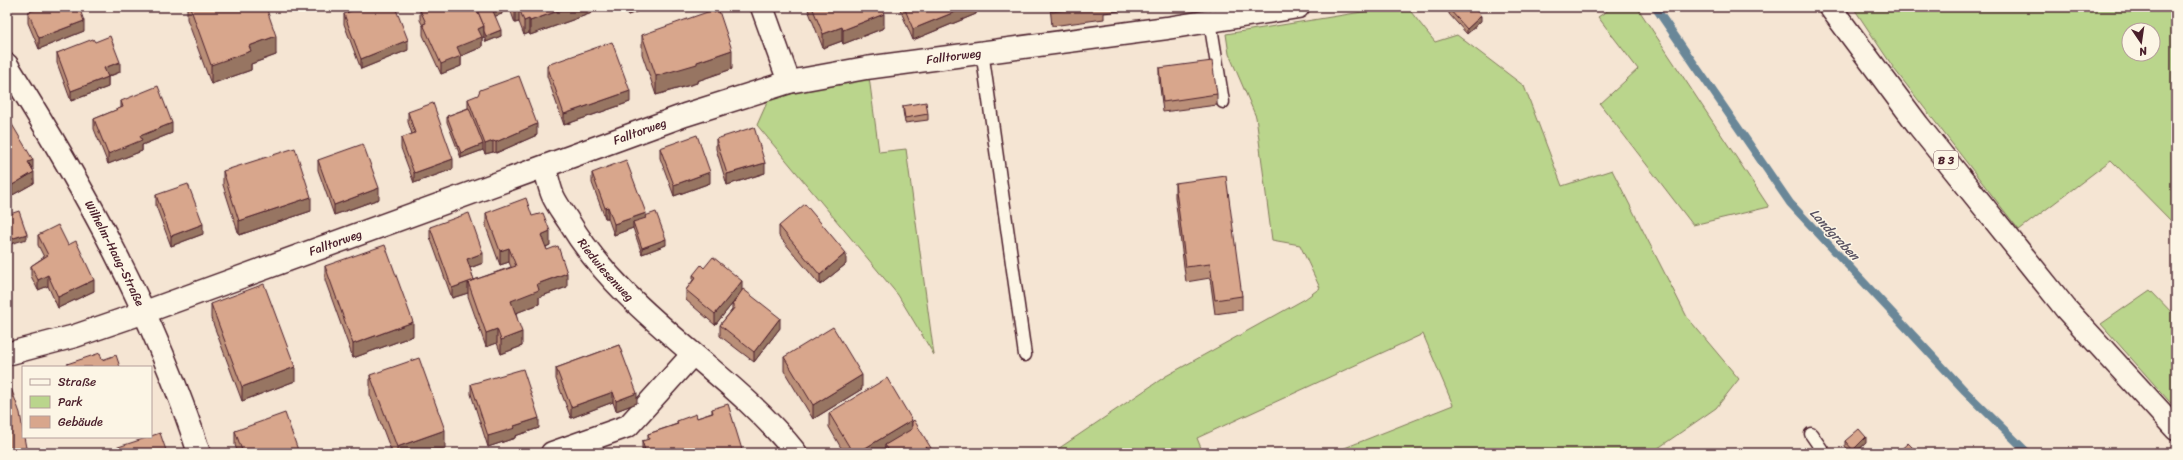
<svg xmlns="http://www.w3.org/2000/svg" width="2183" height="460" font-family="Sriracha,sans-serif">
<rect width="100%" height="100%" fill="#f5e5d3"/>
<filter id="ink" filterUnits="userSpaceOnUse"><feTurbulence type="fractalNoise" baseFrequency=".025" numOctaves="2"/><feDisplacementMap in="SourceGraphic" scale="8" xChannelSelector="R" yChannelSelector="G"/><feConvolveMatrix kernelMatrix="1 2 1 2 8 2 1 2 1" color-interpolation-filters="sRGB"/></filter>
<g filter="url(#ink)">
<g fill="#bad58c" stroke="#827a5c" fill-rule="evenodd">
<path d="M1393,7H1407L1435,42L1457,35L1524,86L1562,186L1612,170L1687,317L1739,379L1716,408L1651,453H1332L1453,405L1423,334L1197,438L1203,453H1052L1166,376L1305,299L1320,288L1300,245L1272,240L1256,117L1229,54L1226,34Z"/>
<path d="M1613,7H1637L1769,207L1693,225L1600,104L1638,69L1598,17Z"/>
<path d="M1853,7H2176V226L2111,160L2019,230L1895,70ZM2129,30H2153V54H2129Z"/>
<path d="M869,77L879,152L906,149L934,355L898,295L757,125L769,98Z"/>
<path d="M2150,290L2176,317V409L2101,324Z"/>
</g>
<g fill="none" stroke-linecap="round" stroke-linejoin="round">
<path stroke="#6b8798" stroke-width="8" d="M1655,7L1790,203L1965,391L2028,453"/>
<g stroke="#4a1f2b" stroke-width="15">
<g id="service">
<path d="M1210,21L1223,102"/>
<path d="M982,51L1025,355"/>
<path d="M1811,434L1824,453"/>
</g>
</g>
<g stroke="#4a1f2b" stroke-width="25">
<g id="minor">
<path d="M762,7L789,82"/>
<path id="s1" d="M7,65C84,187 155,315 199,453"/>
<path id="s2" d="M545,167C547,176 549,187 553,196C557,205 564,214 569,222C627,318 728,368 796,453"/>
<path id="s3" d="M7,354L75,336L145,312L685,115L789,82L866,68L1167,28L1298,7"/>
<path d="M552,453L628,426L692,355"/>
</g>
</g>
<g stroke="#4a1f2b" stroke-width="25">
<path id="primary" d="M1830,7L1918,125L2066,309L2176,429"/>
</g>
<use href="#service" stroke="#fcf5e5" stroke-width="12"/>
<use href="#minor" stroke="#fcf5e5" stroke-width="22"/>
<use href="#primary" stroke="#fcf5e5" stroke-width="22"/>
</g>
<g fill="#ba8f78" stroke="#4a1f2b">
<path d="M187,7H266L276,55L251,64V70L211,84L187,19Z"/>
<path d="M511,7H592V13L530,35L529,33L524,35L519,22L515,23L511,12Z"/>
<path d="M625,7H649L628,15Z"/>
<path d="M807,7H881L884,28L843,44L842,41L823,48Z"/>
<path d="M899,7H976V14L913,40Z"/>
<path d="M1050,7H1152L1104,13V19L1052,26Z"/>
<path d="M1449,9L1481,21L1467,34L1449,14Z"/>
<path d="M420,10L502,14L495,16L501,36L486,42L484,37L482,38V47L461,56V66L441,74L423,35V26L420,20Z"/>
<path d="M28,12L84,31L39,49L28,23Z"/>
<path d="M344,14L408,50L361,69L344,24Z"/>
<path d="M642,35L732,69L697,81V83L656,95L642,54Z"/>
<path d="M95,42L120,72L108,77V87L71,101L57,63V53Z"/>
<path d="M547,65L630,102L564,125L547,76Z"/>
<path d="M1159,68L1217,94V105L1163,112L1159,79Z"/>
<path d="M468,99L537,135L496,153L493,152L485,154L483,150L461,158L447,122V116L468,108Z"/>
<path d="M121,101L172,133L142,145V151L108,164L94,129V119L121,108Z"/>
<path d="M903,106L928,114V120L905,123L903,111Z"/>
<path d="M408,112L453,169L414,183L401,148V138L412,134L408,122Z"/>
<path d="M7,122L33,170L34,183L9,197L7,194Z"/>
<path d="M716,139L765,173L727,185L716,149Z"/>
<path d="M660,148L710,183L674,196L660,158Z"/>
<path d="M318,160L379,199L334,215L318,170Z"/>
<path d="M223,171L311,211L239,235L223,185Z"/>
<path d="M592,173L646,215L666,245L642,254L633,228L614,235L608,218H605L592,183Z"/>
<path d="M1175,183L1242,296V310L1215,314L1210,278L1186,282L1175,197Z"/>
<path d="M156,195L203,234L171,246L156,206Z"/>
<path d="M486,213L532,216L550,245L546,247L547,250L567,287L539,297V304L516,313L522,346L501,354L497,343L486,347L468,296V293L452,298L430,237V227L483,263L470,268L474,280L511,267L509,262L500,265L486,227Z"/>
<path d="M779,226L846,264L820,285L779,236Z"/>
<path d="M38,235L68,245L94,291L58,308L48,286L38,290L31,276V266L44,257L38,245Z"/>
<path d="M325,266L413,336L353,358L325,280Z"/>
<path d="M704,268L742,290L780,328L754,362L720,336V325L732,310V305L733,303L715,325L686,300V290L693,280V275Z"/>
<path d="M211,304L295,381L242,401L211,318Z"/>
<path d="M619,345L637,403L616,411L613,402L571,418L556,379V368Z"/>
<path d="M784,357L862,389L813,419L784,371Z"/>
<path d="M370,375L445,449L434,453H392L370,395Z"/>
<path d="M471,384L539,428L515,436V438L488,447L471,394Z"/>
<path d="M712,409L743,453H642V441L648,440V434L677,424V421L697,418L712,413Z"/>
<path d="M829,413L912,422L934,453H887L885,450L881,453H844L829,427Z"/>
<path d="M235,431L299,453H238L235,445Z"/>
<path d="M1845,441L1866,443L1855,453H1851L1845,446Z"/>
</g>
<g fill="#977462" stroke="#4a1f2b">
<path d="M569,7H592V13L530,35V21Z"/>
<path d="M628,7H649L628,15Z"/>
<path d="M967,7H976V14L913,40V29Z"/>
<path d="M502,8V14L493,17V11Z"/>
<path d="M519,8V22L515,23V9Z"/>
<path d="M884,14V28L843,44V30Z"/>
<path d="M1481,16V21L1467,34V29Z"/>
<path d="M529,19V33L524,35V21Z"/>
<path d="M84,21V31L39,49V38Z"/>
<path d="M484,26V37L482,38V47L461,56V66L441,74V64L457,47L478,29Z"/>
<path d="M842,27V41L823,48V34Z"/>
<path d="M501,30V36L486,42V36Z"/>
<path d="M276,36V55L251,64V70L211,84V65L249,46Z"/>
<path d="M408,40V50L361,69V59Z"/>
<path d="M732,50V69L697,81V83L656,95V76Z"/>
<path d="M120,62V72L104,78V68Z"/>
<path d="M108,77V87L71,101V91Z"/>
<path d="M630,91V102L564,125V114Z"/>
<path d="M172,123V133L142,145V151L108,164V154L140,136Z"/>
<path d="M537,124V135L496,153V142Z"/>
<path d="M493,141V152L485,154V144Z"/>
<path d="M483,144V150L461,158V153Z"/>
<path d="M453,159V169L414,183V173Z"/>
<path d="M33,160V170L28,162Z"/>
<path d="M765,163V173L727,185V174Z"/>
<path d="M34,172V183L9,197V187Z"/>
<path d="M710,172V183L674,196V185Z"/>
<path d="M379,188V199L334,215V205Z"/>
<path d="M311,197V211L239,235V221Z"/>
<path d="M608,207V218H605V208Z"/>
<path d="M646,213V223L633,222V228L614,235V224Z"/>
<path d="M203,224V234L171,246V236Z"/>
<path d="M550,231V245L541,249V235Z"/>
<path d="M27,234V239L7,245V240Z"/>
<path d="M666,239V245L642,254V248Z"/>
<path d="M509,248V262L500,265V251Z"/>
<path d="M483,253V263L467,269V259Z"/>
<path d="M846,253V264L820,285V275Z"/>
<path d="M567,273V287L539,297V304L511,315V301L537,284Z"/>
<path d="M48,275V286L38,290V280Z"/>
<path d="M94,280V291L58,308V297Z"/>
<path d="M474,280L468,282V293L452,298V288Z"/>
<path d="M742,281V292L715,325V314Z"/>
<path d="M780,318V328L754,362V352Z"/>
<path d="M413,322V336L353,358V344Z"/>
<path d="M497,329V343L486,347V333Z"/>
<path d="M522,332V346L501,354V340Z"/>
<path d="M295,367V381L242,401V387Z"/>
<path d="M862,375V389L813,419V405Z"/>
<path d="M613,392V402L571,418V407Z"/>
<path d="M637,393V403L616,411V401Z"/>
<path d="M539,418V428L515,436V438L488,447V436L514,426Z"/>
<path d="M912,420V434L885,445V450L881,453H857Z"/>
<path d="M445,430V449L434,453H397V447Z"/>
<path d="M1866,437V443L1855,453H1853V450Z"/>
</g>
<g fill="#d8a68c" stroke="#4a1f2b">
<path d="M42,7H79L84,21L39,38L28,12Z"/>
<path d="M190,7H266L276,36L249,46L251,51L211,65Z"/>
<path d="M360,7H395L408,40L361,59L344,14Z"/>
<path d="M426,7H476L484,26L478,29L482,37L457,47L461,56L441,64L423,24L426,23L420,10Z"/>
<path d="M476,7H502V8L493,11L501,30L486,36L484,31V26Z"/>
<path d="M514,7H569L530,21L529,19L524,21L519,8L515,9Z"/>
<path d="M812,7H881L884,14L843,30L842,27L823,34Z"/>
<path d="M904,7H967L913,29Z"/>
<path d="M1052,7H1087L1052,12Z"/>
<path d="M1451,7H1473L1481,16L1467,29L1449,9Z"/>
<path d="M713,10L714,13L719,11L732,50L697,62V64L656,76L642,35Z"/>
<path d="M110,36L120,62L104,68L108,77L71,91L57,53L93,39L95,42Z"/>
<path d="M612,42L630,91L564,114L547,65Z"/>
<path d="M1212,61L1217,94L1163,102L1159,68Z"/>
<path d="M519,76L537,124L496,142L493,141L485,144L468,99L478,95L480,90Z"/>
<path d="M158,86L172,123L140,136L142,140L108,154L94,119L123,107L121,101Z"/>
<path d="M926,102L928,114L905,118L903,106Z"/>
<path d="M433,103L453,159L414,173L401,138L415,133L408,112Z"/>
<path d="M469,108L483,144L461,153L447,116Z"/>
<path d="M10,121L33,160L28,162L34,172L9,187L7,184V122Z"/>
<path d="M754,127L765,163L727,174L716,139Z"/>
<path d="M697,135L710,172L674,185L660,148Z"/>
<path d="M363,144L379,188L334,205L318,160Z"/>
<path d="M295,148L311,197L239,221L223,171Z"/>
<path d="M626,160L646,213L614,224L608,207L605,208L592,173Z"/>
<path d="M1226,176L1242,296L1215,300L1210,264L1186,267L1175,183Z"/>
<path d="M188,184L203,224L171,236L156,195Z"/>
<path d="M526,198L532,216L543,213L550,231L541,235L547,250L558,246L567,273L537,284L539,290L511,301L522,332L501,340L497,329L486,333L468,282L516,266L509,248L500,251L486,213Z"/>
<path d="M7,203L10,214L19,211L27,234L7,240Z"/>
<path d="M805,204L846,253L820,275L779,226Z"/>
<path d="M656,212L666,239L642,248L633,222L646,218L645,216Z"/>
<path d="M469,213L483,253L467,259L474,280L452,288L430,227Z"/>
<path d="M58,225L68,245L76,241L94,280L58,297L48,275L38,280L31,266L48,255L38,235Z"/>
<path d="M385,245L413,322L353,344L325,266Z"/>
<path d="M713,257L742,281L715,314L686,290L696,277L693,275L701,265L704,268Z"/>
<path d="M264,284L295,367L242,387L211,304Z"/>
<path d="M743,289L780,318L754,352L720,325L735,307L732,305Z"/>
<path d="M833,327L862,375L813,405L784,357Z"/>
<path d="M619,345L637,393L616,401L613,392L571,407L556,368Z"/>
<path d="M100,353L102,360L116,355L120,367H69L67,364Z"/>
<path d="M419,358L445,430L397,447L370,375Z"/>
<path d="M523,369L539,418L514,426L515,428L488,436L471,384Z"/>
<path d="M7,377L20,413L23,431V437H24L27,453H7Z"/>
<path d="M887,378L912,420L857,453H853L829,413Z"/>
<path d="M728,404L743,453H646L642,441L649,439L648,434L678,424L677,421L696,414L697,418L713,413L712,409Z"/>
<path d="M285,413L299,453H243L235,431Z"/>
<path d="M914,420L934,453H930L926,447L915,453H891L885,445L912,429V422Z"/>
<path d="M1859,429L1866,437L1853,450L1845,441Z"/>
<path d="M160,433L167,453H107L106,451L149,437H151V436Z"/>
<path d="M1908,443L1918,453H1897Z"/>
<path d="M926,447L930,453H915Z"/>
</g>
</g>
<g text-anchor="middle" stroke-width="3" stroke-linejoin="round" paint-order="stroke">
<rect fill="#fcf5e5" stroke="#7f5f63" stroke-width="1" x="1934" y="151" width="24" height="18" rx="3"/>
<g font-size="11" font-weight="bold" fill="#4a1f2b">
<text x="1946" y="164">B 3</text>
</g>
<g font-size="12" fill="#4a1f2b" stroke="#fcf5e5">
<text dy="4" stroke="none"><textPath href="#s3" startOffset="995">Falltorweg</textPath></text>
<text dy="4" stroke="none"><textPath href="#s3" startOffset="671">Falltorweg</textPath></text>
<text dy="4" stroke="none"><textPath href="#s3" startOffset="347">Falltorweg</textPath></text>
<text dy="4" stroke="none"><textPath href="#s1" startOffset="217">Wilhelm-Haug-Straße</textPath></text>
<text dy="4" stroke="none"><textPath href="#s2" startOffset="121">Riedwiesenweg</textPath></text>
</g>
<g font-size="13" font-style="italic" fill="#5a5362" stroke="#fcf5e5">
<text transform="translate(1835 234) rotate(47)" y="5">Landgraben</text>
</g>
</g>
<rect width="2183" height="460" fill="none" stroke="#fcf5e5" stroke-width="24"/>
<rect x="12" y="12" width="2159" height="436" fill="none" stroke="#4a1f2b" stroke-width="1.5" filter="url(#ink)"/>
<rect x="22" y="366" width="130" height="72" fill="#fcf5e5" stroke="#b59f9b"/>
<rect x="30" y="379" width="20" height="6" fill="#fcf5e5" stroke="#b59f9b"/>
<text x="58" y="386" font-size="12" fill="#4a1f2b">Straße</text>
<rect x="30" y="396" width="20" height="12" fill="#bad58c" stroke="#b59f9b"/>
<text x="58" y="406" font-size="12" fill="#4a1f2b">Park</text>
<rect x="30" y="416" width="20" height="12" fill="#d8a68c" stroke="#b59f9b"/>
<text x="58" y="426" font-size="12" fill="#4a1f2b">Gebäude</text>
<g transform="translate(2141 42) rotate(167)"><circle r="19" fill="#fcf5e5" stroke="#b59f9b"/>
<path d="M0-3L7 15L0 10L-7 15Z" fill="#4a1f2b"/>
<text y="-6" font-size="11" font-weight="bold" text-anchor="middle" fill="#4a1f2b">N</text>
</g>
</svg>
